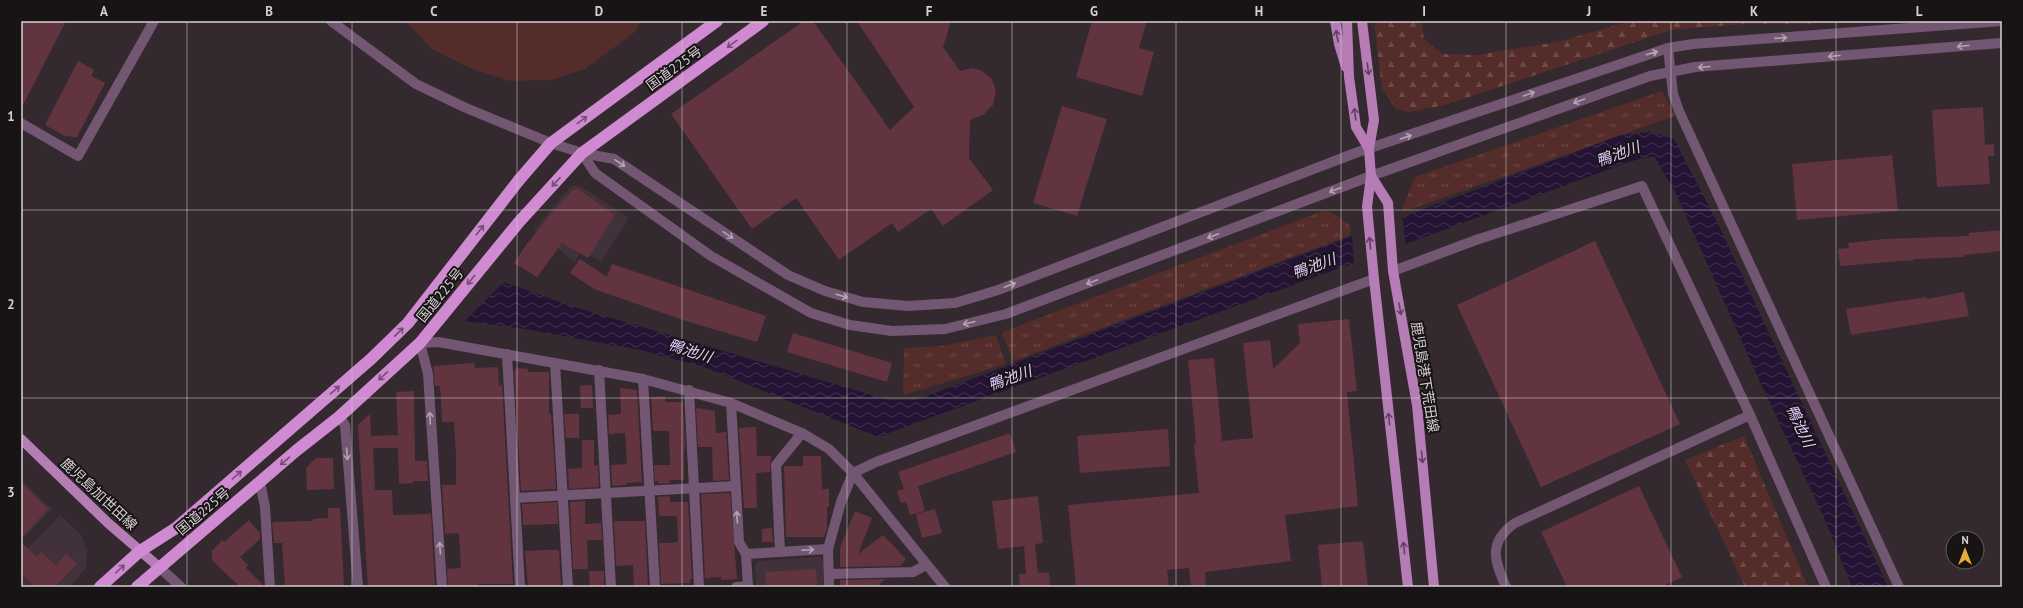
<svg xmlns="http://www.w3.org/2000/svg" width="2023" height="608" font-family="'PT Sans','Noto Sans JP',sans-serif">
<defs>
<pattern id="forest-firs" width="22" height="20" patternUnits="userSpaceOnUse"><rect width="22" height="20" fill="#542c2a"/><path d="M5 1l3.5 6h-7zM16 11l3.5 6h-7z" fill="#6c4a48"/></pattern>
<pattern id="park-tufts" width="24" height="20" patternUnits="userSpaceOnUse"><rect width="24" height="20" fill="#542c2a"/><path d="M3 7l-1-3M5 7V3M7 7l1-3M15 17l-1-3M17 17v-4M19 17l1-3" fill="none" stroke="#6c4a48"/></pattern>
<pattern id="water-waves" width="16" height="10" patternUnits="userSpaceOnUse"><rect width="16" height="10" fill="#251334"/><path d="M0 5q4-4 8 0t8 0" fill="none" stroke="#443450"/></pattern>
</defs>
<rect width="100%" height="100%" fill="#34292f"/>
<g fill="#41313a">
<path d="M571,186H580L629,218L601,262L582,250L575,262L534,230Z"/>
<path d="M21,480L52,509L21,541Z"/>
<path d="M60,515L81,535L87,550L86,568L70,587H21V555Z"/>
<path d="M820,557L823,560V587H756L755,565L758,561Z"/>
</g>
<path fill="#542c2a" d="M405,21H641L635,32L585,69L551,80L510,81L470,68L432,49Z"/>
<g fill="url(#forest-firs)">
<path d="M1374,21H1421L1424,39L1442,54L1476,55L1557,42L1631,21H1861L1807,24H1744L1671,30L1445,105L1409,112L1396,109L1382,89Z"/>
<path d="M1744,436L1808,587H1745L1685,460Z"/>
</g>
<g fill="url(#park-tufts)">
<path d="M1662,91L1675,116L1403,212V206L1415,177Z"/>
<path d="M1326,210L1349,224L1351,235L1013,361L1002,332Z"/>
<path d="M996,335L1006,364L903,395L904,348L942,346Z"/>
</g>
<path fill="url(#water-waves)" d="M1649,132L1674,139L1718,224L1888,587H1852L1826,522L1760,382L1676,194L1654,156L1632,161L878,437L707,368L641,350L525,329L465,321L504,282L571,306L889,400H916L1621,135Z"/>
<path fill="#34292f" d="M1402,216L1406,247L1354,266L1352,235Z"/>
<g fill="#613440">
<path d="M21,21H66L21,109Z"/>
<path d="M804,21H813L890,130L914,107L857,21H951L943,47L960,71L973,68L980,70L991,78L994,85L996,91L993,105L983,115L970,120L969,158L993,190L943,226L931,209L898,232L892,223L839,260L796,198L752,229L671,114Z"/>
<path d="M1092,21H1147L1139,48L1154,52L1142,96L1076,77Z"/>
<path d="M78,61L94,70L91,76L105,83L77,137L65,136L45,125Z"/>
<path d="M1062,106L1107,119L1077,216L1033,203Z"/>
<path d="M1983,107L1985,145L1994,144V156H1988L1990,184L1937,187L1932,110Z"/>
<path d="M1892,155L1898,211L1797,220L1792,164Z"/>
<path d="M578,189L615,215L588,258L562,243L537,277L514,263L526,245L551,214L573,190Z"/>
<path d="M2002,230V251L1964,255V257L1914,259V260L1840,266L1838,249L1849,248L1848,243L1884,239L1969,236V233Z"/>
<path d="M1595,241L1680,424L1541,487L1457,305Z"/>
<path d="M580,259L607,277L612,264L766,316L757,342L686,321L594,289L570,273Z"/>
<path d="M1964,292L1969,316L1851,335L1846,309L1927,297V299Z"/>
<path d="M1349,319L1357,391L1347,392L1358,506L1285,515L1291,561L1205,572L1206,587H1191L1189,568L1167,570L1169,587H1076L1068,505L1199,493L1194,444L1196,443L1188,360L1214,358L1222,441L1253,438L1243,343L1270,340L1273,369L1300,343L1298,324Z"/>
<path d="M793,333L892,363L887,382L787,352Z"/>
<path d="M474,363L475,368L498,367L499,387L502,383L513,584H478V587H448L447,569L461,568L459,533L445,534L442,485H456V454L454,422H442L440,386H435L433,366Z"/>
<path d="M517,368L528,369V372H549V414H551L556,489L521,491L514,371Z"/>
<path d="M592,385L593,408H581L580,386Z"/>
<path d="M620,388L637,390L642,482L626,483V485L612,486L611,465L627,464L625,433L609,434L608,415L621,414Z"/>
<path d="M414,391L415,461H427L428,481H413V483L399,484L398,448H373L375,490H392L393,515L431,514L435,587H368L358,425L370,414L371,436L398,435L396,392Z"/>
<path d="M665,396V402H683L685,446L684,451V480H670V483L658,484V481L655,482L654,465H670L669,431H653L651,397Z"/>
<path d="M696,408L715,411L716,433L726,432L729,480L713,481L712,447H698Z"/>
<path d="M564,414H579V438H566Z"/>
<path d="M756,427L757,456H771L770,472L756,473L757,508H744L739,428Z"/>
<path d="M1168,429L1170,466L1080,473L1077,436Z"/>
<path d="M1010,433L1016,452L918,486L925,511L910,515L906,502L901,503L897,491L904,489L898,472Z"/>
<path d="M582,440H594V466L598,465L599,487L569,489L568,469L582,468Z"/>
<path d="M803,456H821L822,489H829V507H827V528L824,537H786L784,466H803Z"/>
<path d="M316,458H333L334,489L307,490L306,468Z"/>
<path d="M21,483L48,509L21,538Z"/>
<path d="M1639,486L1682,577L1662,587H1567L1541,532Z"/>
<path d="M730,493L737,579L721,580V577L705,578L701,494Z"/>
<path d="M670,496V502H688L692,579H690V583L661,584L659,543H675V542H678L677,516H659L658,497Z"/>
<path d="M1038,496L1043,543L1035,544L1038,573L1049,572L1050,587H1020L1019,574H1026L1024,546L998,549L992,501Z"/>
<path d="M585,501V524L601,523L602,540H587L588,569H573L570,502Z"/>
<path d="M557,502L558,524L523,525L522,504Z"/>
<path d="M328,508H340L344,587H285L282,543H274L272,522L313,521V519L328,518Z"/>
<path d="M935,509L942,533L922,538L916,514Z"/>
<path d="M855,511L872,518L858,554L883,535L906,559L900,566L840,567V547Z"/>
<path d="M249,520L260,533V539L240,557L248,565L246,568L263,585V587H240L212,560V551L222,540L224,542Z"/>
<path d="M614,521H645L648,587H634L633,565L616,566Z"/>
<path d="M772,528L773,542H762V529Z"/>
<path d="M1363,541L1368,587H1322L1318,545Z"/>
<path d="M21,542L37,557L41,552L56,565L66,554L77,564L55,587H35L21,573Z"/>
<path d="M545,550H559L561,587H528L525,551Z"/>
<path d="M816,569L817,587H766L765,572Z"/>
<path d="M589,571H604V587H590Z"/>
<path d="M885,579L877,587H840V580Z"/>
</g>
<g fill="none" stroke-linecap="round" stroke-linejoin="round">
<g stroke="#725672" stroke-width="10">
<path d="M331,21L416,84L466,108L551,143L582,153L614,159L788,275L825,291L863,302L908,306L955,303L998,290L1358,152L1668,48L1693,44L2002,21"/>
<path d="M1668,48L1673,94L1679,111L1899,587"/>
<path d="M21,123L78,156L154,21"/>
<path d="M582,153L595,173L711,256L811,313L850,325L892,331L945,329L1006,314L1371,176L1650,76L1695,67L2002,43"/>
<path d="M1393,271L1476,240L1642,186L1750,415L1826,587"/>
<path d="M507,354L520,587"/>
<path d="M555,363L568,587"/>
<path d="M599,370L611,587"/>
<path d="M643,379L655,587"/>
<path d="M689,390L699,587"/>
<path d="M731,403L739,542L746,554"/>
<path d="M339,417L345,425L358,587"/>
<path d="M260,482L265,507L270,587"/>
<path d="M515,498L735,486"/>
<path d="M780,552L776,465L802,433"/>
<path d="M159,567L181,587"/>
<path d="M829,574L913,572L926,565"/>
<path d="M442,587L428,374L420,343L438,342L643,379L731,403L802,433L829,449L853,473L945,587"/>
<path d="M736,587L748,586"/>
<path d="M748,587L746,554L828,549"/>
<path d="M829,587L828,549L841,502L853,473L876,462L1374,279"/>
<path d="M1506,587C1494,560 1488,542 1515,523L1750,415"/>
</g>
<g stroke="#b67cb6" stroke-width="10">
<path d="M1335,21L1339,44L1346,67"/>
<path d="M1347,21L1349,77L1356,127L1369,149"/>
<path d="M1362,21L1374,120L1369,149L1371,176L1367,207L1374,279L1408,587"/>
<path d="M1371,176L1388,203L1393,271L1417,405L1434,587"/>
<path d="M21,439L108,523L159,567"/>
</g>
<g stroke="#d08ad1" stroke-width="12">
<path d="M100,587L140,551L176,528L371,359L408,323L519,180L551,143L717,21"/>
<path d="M137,587L297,450L339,417L420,343L519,222L582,153L763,21"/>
</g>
</g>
<defs><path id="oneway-shaft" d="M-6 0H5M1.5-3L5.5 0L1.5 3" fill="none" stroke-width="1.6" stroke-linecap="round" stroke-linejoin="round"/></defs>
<g stroke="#5f435e">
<use href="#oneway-shaft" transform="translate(1337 36) rotate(-100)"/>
<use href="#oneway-shaft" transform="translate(1368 69) rotate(82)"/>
<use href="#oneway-shaft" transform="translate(1355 114) rotate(-98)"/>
<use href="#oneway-shaft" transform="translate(1370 243) rotate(-95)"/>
<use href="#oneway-shaft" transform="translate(1400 309) rotate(80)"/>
<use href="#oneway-shaft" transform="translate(1389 419) rotate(-96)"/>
<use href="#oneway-shaft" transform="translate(1422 457) rotate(85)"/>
<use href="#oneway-shaft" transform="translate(1404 548) rotate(-96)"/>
</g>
<g stroke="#b3a5b0">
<use href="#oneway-shaft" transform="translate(1781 38) rotate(-4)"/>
<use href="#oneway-shaft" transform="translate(1963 46) rotate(175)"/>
<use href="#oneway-shaft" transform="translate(1652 53) rotate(-16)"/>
<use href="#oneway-shaft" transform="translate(1834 56) rotate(175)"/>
<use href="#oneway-shaft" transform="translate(1704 67) rotate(175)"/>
<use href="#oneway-shaft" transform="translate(1529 94) rotate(-19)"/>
<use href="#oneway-shaft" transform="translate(1579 101) rotate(160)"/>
<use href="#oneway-shaft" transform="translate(1406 137) rotate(-19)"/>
<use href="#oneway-shaft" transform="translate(620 163) rotate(33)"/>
<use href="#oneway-shaft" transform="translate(1335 190) rotate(159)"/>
<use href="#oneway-shaft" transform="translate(728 235) rotate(34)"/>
<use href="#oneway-shaft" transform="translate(1213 236) rotate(159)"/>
<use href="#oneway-shaft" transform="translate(1092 282) rotate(159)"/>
<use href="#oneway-shaft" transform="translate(1010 285) rotate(-21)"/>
<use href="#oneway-shaft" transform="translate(842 296) rotate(16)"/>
<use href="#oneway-shaft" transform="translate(969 323) rotate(166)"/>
<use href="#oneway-shaft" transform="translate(430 418) rotate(-93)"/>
<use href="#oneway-shaft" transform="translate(347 454) rotate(86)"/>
<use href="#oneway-shaft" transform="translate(737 517) rotate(-94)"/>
<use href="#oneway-shaft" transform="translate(440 548) rotate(-94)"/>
<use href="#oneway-shaft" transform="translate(808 550) rotate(-3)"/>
</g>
<g stroke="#744f74">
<use href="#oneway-shaft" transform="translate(732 44) rotate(144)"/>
<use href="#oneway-shaft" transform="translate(582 120) rotate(-36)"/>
<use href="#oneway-shaft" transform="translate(556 182) rotate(133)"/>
<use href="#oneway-shaft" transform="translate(480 230) rotate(-53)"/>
<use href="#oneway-shaft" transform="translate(471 280) rotate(129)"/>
<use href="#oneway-shaft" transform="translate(399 332) rotate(-44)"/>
<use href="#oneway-shaft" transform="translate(383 376) rotate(137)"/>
<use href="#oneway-shaft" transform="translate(335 390) rotate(-41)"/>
<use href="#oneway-shaft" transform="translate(285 461) rotate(140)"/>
<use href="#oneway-shaft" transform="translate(237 475) rotate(-41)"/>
<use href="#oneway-shaft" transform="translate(120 569) rotate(-42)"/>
</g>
<path fill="none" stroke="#d6cfd2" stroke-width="1" stroke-opacity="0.55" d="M187,21V587M352,21V587M517,21V587M682,21V587M847,21V587M1012,21V587M1176,21V587M1341,21V587M1506,21V587M1671,21V587M1836,21V587M21,210H2002M21,398H2002"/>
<g text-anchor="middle" stroke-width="4" stroke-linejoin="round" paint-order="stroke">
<g font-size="14" fill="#d6cfd2" stroke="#181416">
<text transform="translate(674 68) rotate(-36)" y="5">国道225号</text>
<text transform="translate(440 295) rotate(-51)" y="5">国道225号</text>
<text transform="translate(1425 377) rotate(81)" y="5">鹿児島港下荒田線</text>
<text transform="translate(99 494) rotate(43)" y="5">鹿児島加世田線</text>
<text transform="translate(203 511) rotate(-40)" y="5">国道225号</text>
</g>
<g font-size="15" font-style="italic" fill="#e5caff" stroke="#181416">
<text transform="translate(1618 154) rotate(-20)" y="5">鴨池川</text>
<text transform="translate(1314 266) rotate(-20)" y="5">鴨池川</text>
<text transform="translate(690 351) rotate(18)" y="5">鴨池川</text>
<text transform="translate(1010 378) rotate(-20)" y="5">鴨池川</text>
<text transform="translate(1800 426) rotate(65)" y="5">鴨池川</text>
</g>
</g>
<rect width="2023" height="608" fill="none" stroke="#181416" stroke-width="44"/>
<g transform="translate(1965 550)"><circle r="19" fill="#181416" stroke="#645f61"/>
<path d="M0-3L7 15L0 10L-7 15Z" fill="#e7ac37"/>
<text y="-6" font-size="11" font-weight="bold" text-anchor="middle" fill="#d6cfd2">N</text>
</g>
<rect x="22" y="22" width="1979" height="564" fill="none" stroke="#d6cfd2" stroke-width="1.5"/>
<g font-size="13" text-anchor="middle" font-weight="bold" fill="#d6cfd2">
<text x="104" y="16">A</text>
<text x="269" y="16">B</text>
<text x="434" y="16">C</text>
<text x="599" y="16">D</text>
<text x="764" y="16">E</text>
<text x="929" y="16">F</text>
<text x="1094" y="16">G</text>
<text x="1259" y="16">H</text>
<text x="1424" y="16">I</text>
<text x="1589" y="16">J</text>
<text x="1754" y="16">K</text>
<text x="1919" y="16">L</text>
<text x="11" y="121">1</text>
<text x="11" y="309">2</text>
<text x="11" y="497">3</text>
</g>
</svg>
